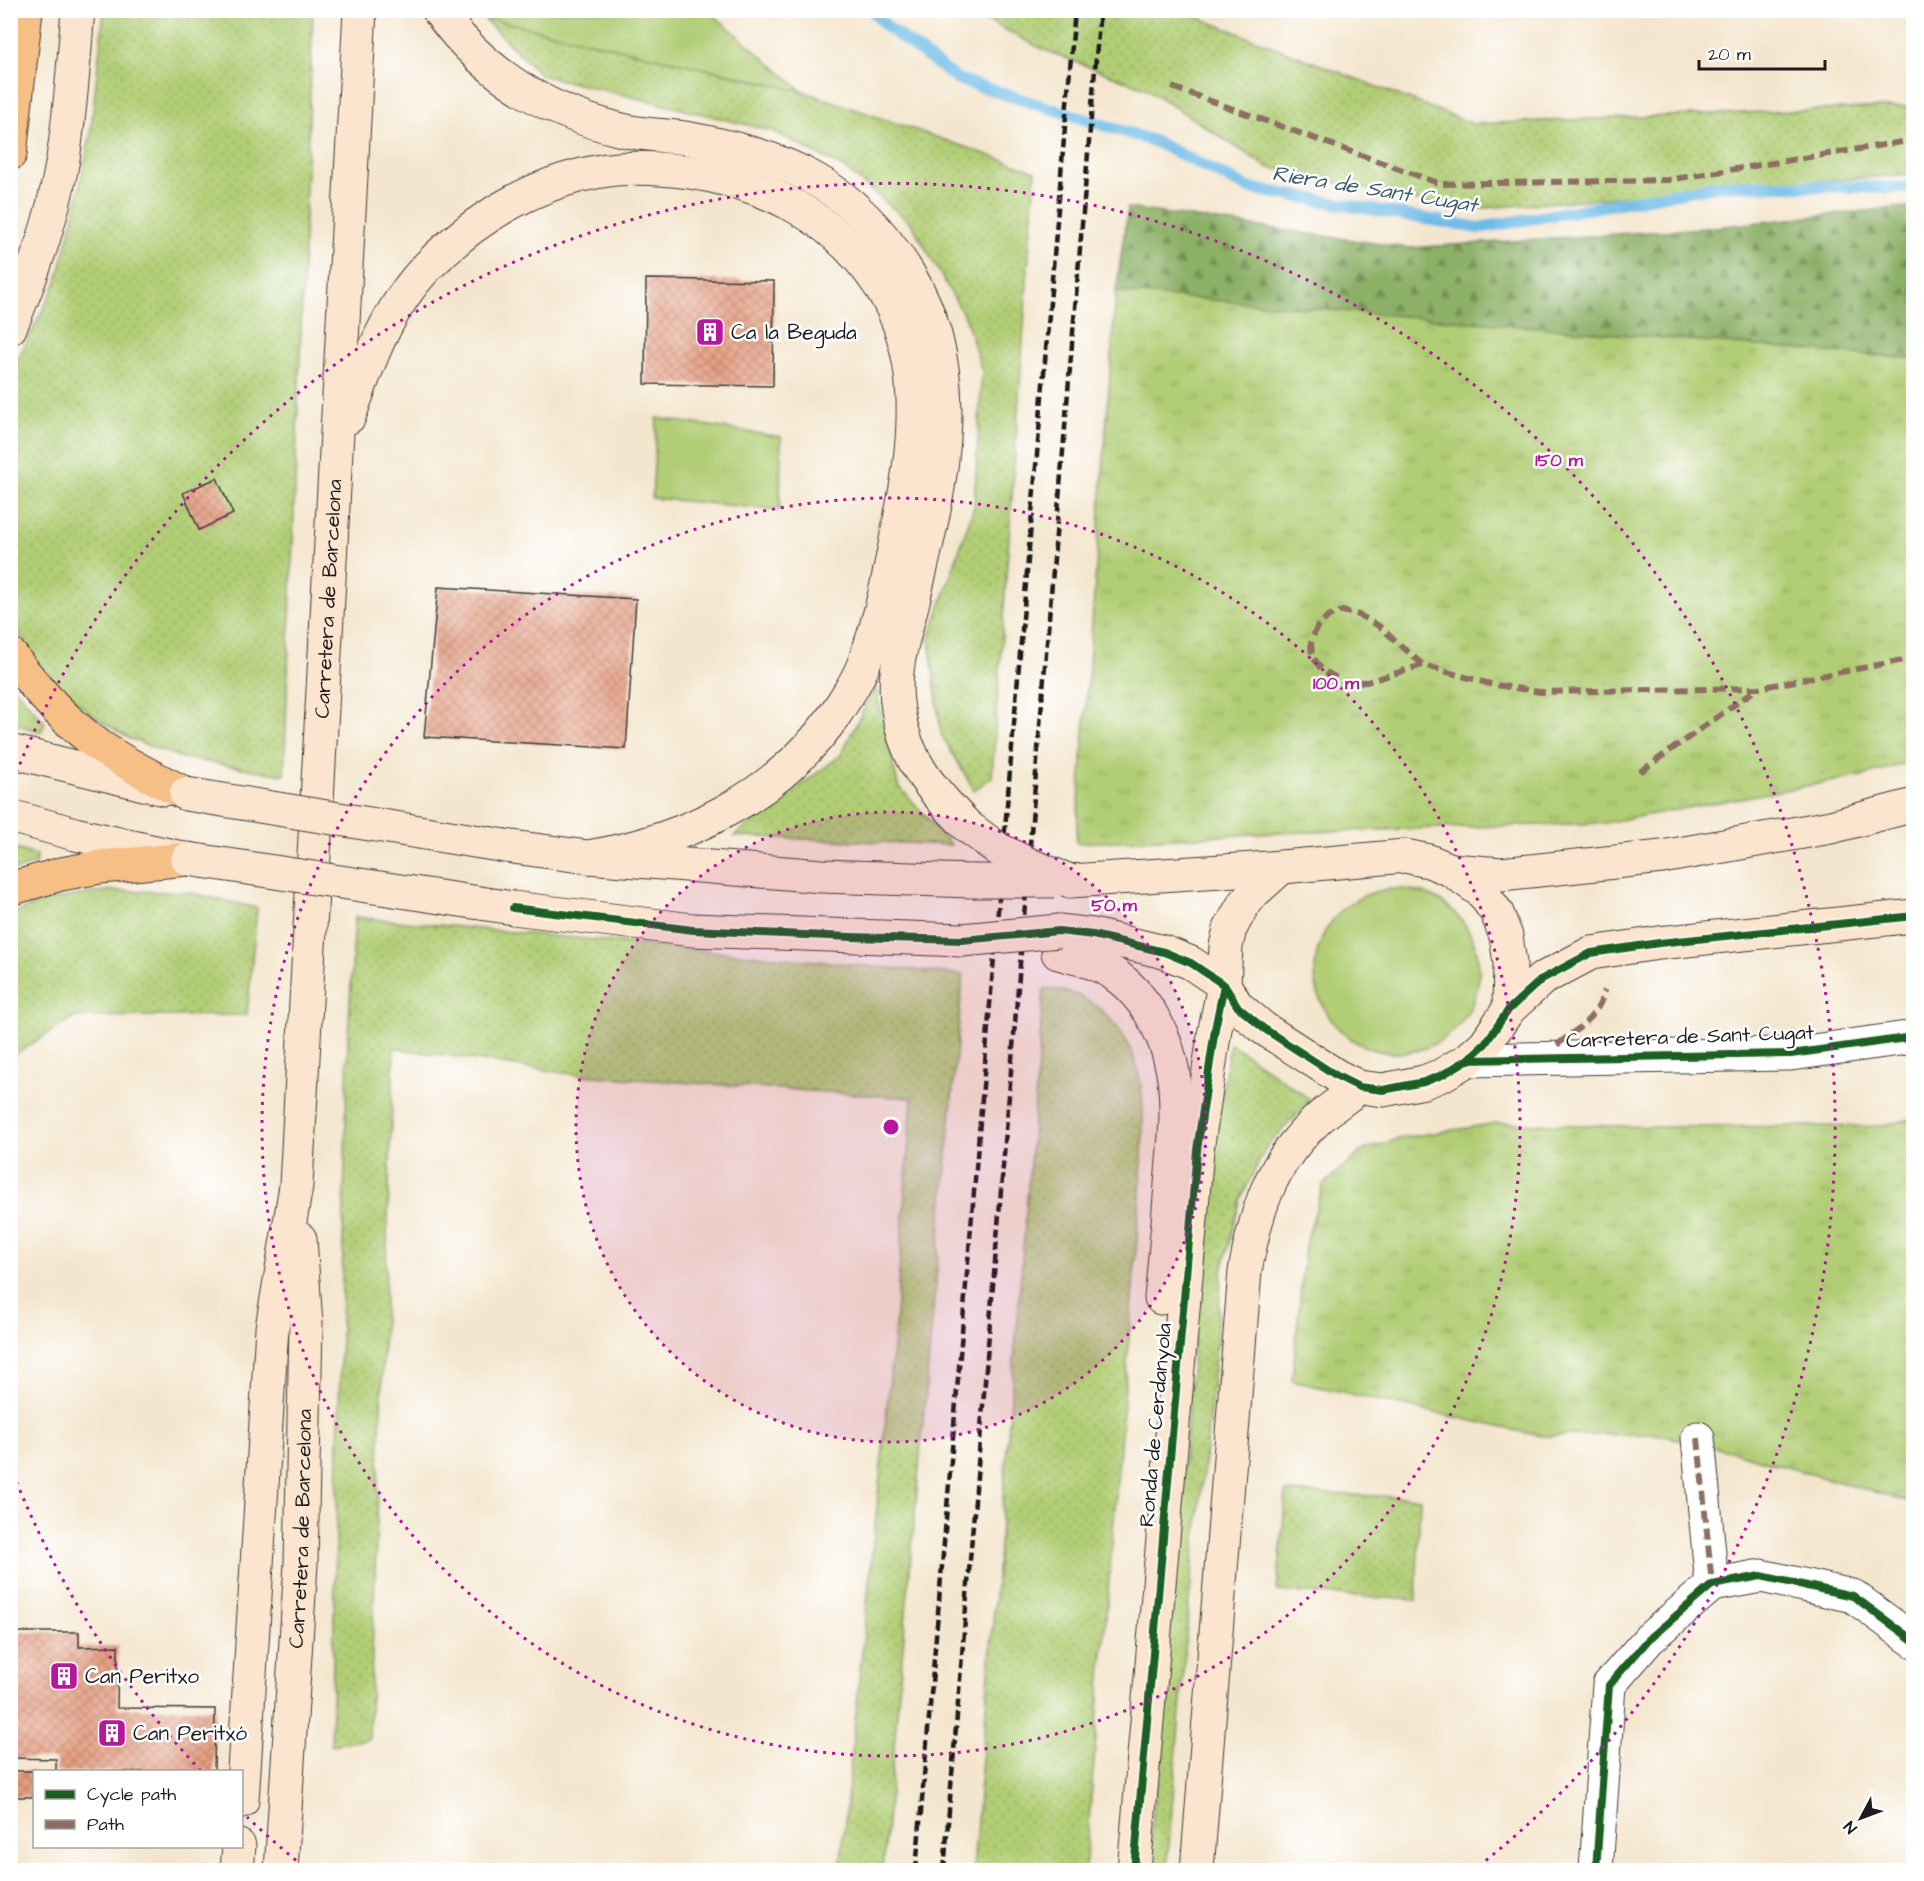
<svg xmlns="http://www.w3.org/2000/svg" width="1924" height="1881" font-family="'Architects Daughter',sans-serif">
<defs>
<pattern id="grass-dots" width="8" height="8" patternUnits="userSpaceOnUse" patternTransform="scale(1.5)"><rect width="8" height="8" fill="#b1cd74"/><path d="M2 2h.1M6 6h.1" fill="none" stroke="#98af64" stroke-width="1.8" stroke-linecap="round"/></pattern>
<pattern id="forest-firs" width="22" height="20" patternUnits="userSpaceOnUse" patternTransform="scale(1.5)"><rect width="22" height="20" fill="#8cb066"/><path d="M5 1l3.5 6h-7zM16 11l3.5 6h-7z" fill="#728e53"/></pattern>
<pattern id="park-tufts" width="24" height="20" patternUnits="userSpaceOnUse" patternTransform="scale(1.5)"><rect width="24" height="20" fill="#b1cd74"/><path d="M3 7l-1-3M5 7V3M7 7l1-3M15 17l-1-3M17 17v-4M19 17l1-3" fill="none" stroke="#98af64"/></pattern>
<pattern id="building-cross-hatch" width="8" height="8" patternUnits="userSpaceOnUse" patternTransform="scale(1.5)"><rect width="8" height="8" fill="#e69e81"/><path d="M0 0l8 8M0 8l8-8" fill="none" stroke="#ba8069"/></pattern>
</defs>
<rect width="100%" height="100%" fill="#fff"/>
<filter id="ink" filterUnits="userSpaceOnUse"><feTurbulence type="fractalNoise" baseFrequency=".0167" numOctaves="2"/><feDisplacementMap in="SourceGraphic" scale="12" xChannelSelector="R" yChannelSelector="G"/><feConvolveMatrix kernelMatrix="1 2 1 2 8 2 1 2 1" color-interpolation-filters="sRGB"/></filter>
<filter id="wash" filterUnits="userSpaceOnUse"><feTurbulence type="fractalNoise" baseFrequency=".008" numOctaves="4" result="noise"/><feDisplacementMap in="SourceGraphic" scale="24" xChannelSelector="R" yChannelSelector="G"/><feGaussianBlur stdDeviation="1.35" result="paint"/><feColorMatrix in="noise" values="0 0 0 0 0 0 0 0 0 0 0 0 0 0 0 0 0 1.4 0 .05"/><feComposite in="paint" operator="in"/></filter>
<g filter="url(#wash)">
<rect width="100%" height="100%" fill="#f4e6ce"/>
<g fill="url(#grass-dots)" stroke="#667448" stroke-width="1.5">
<path d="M984,10L1200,11L1199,18L1473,124L1913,106V174L1459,210L1267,167L1147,89L1042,49L983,18Z"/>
<path d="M104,11H313L284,775L179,757L128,738L92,715L64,692L37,662L11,621L10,379L19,357L57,281L73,219L90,137Z"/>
<path d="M482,17L802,91L1035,171L992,777L974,790L941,734L929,639L974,507L982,371L966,319L911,223L844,168L773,131L541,75Z"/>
<path d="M11,684L45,723L41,732L11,723Z"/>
<path d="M875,686L898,785L951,845L734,836L841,755Z"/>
<path d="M11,848L37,855L36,863L11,872Z"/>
<path d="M107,891L187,892L257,908L247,1015L75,1017L11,1057V915L44,901Z"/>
<path d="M355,917L963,975L883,1870H840L895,1328L912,1098L579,1075L394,1048L369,1739L331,1745L348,1036Z"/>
<path d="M1044,989C1091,989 1124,1024 1137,1067C1145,1097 1143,1126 1142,1156C1140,1213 1134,1269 1130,1326C1115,1507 1100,1689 1085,1870H973Z"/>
<path d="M1230,1043L1311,1100L1267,1146L1241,1198L1222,1271L1211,1402L1189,1601L1167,1870H1148L1206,1201Z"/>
<path d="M1286,1492L1420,1498L1416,1600L1277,1591Z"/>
</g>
<path fill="url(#forest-firs)" stroke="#546641" stroke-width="1.5" d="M1913,206V359L1116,292L1128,208L1408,248L1705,228Z"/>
<g fill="url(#park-tufts)" stroke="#667448" stroke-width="1.5">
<path d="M1116,292L1913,359V761L1867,775L1604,823L1277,833L1076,843Z"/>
<path d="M1913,1119V1503L1730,1451L1655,1434L1540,1436L1292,1381L1305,1247L1323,1185L1362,1151L1402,1138L1498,1123L1663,1127L1877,1126Z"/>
</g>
<g fill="#b1cd74" stroke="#667448" stroke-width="1.5">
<path d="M477,11H709L802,91L482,17Z"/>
<path d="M657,418L781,437L780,510L652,498Z"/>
<circle cx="1397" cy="971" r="82"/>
</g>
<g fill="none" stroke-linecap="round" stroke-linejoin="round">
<path stroke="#6cbae6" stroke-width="12" d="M872,10L886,26L957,79L1154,141L1248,188L1479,228L1721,185L1914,188"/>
</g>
<g id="blocks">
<g fill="url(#building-cross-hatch)">
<path d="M646,279L774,281L773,386L645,384Z"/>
<path d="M217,478L233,514L199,530L183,493Z"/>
<path d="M438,587L636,599L626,749L424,737Z"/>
<path d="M10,1632H79V1647L118,1646L117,1708L215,1709L214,1772H56V1759L10,1758Z"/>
<rect x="10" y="1771" width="24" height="26"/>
</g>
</g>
</g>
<g filter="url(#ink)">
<use href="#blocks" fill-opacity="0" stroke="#3c3a37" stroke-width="1.5"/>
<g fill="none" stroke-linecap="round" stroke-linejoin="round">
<g stroke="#3c3a37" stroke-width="35">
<g id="street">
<path d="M1467,1060L1791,1054L1914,1037"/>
<path d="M1698,1438L1712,1585"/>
<path d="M1596,1870L1609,1685L1649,1639L1712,1585L1761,1576L1853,1596L1914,1641"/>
</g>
</g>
<g stroke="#3c3a37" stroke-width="35">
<g id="secondary">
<path d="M438,10C483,73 547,112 622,130C642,135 664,135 685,138C785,156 853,183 908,273C971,374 940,490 914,597C905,635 891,670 898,710C906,762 932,790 967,826"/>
<path d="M10,328C34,272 55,213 64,152C71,106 74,58 78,10"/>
<path d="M349,417C368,363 387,308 428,266C473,220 532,184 596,172C626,166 658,168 689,172C769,184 834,217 880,286C923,352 917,435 902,509C892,560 883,614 864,663C858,681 846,697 836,713C779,796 685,841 588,857"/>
<path d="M10,751L164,789"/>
<path d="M10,816L75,834L178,857"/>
<path d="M505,846L588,857L822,876L972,881"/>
<path d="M1451,870L1501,874L1662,857L1831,827L1914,805"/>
<path d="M1070,881L1282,867L1405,856L1429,861L1451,870L1482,892L1497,913L1506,936L1510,963L1509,1009"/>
<path d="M513,908L693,930L962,940"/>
<path d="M1059,931L1093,935L1131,944L1164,952L1191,963L1224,985L1238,1007L1263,1028L1337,1076L1359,1087L1383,1090L1424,1082L1442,1075L1467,1060L1485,1044L1509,1009L1542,979L1591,953L1659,943L1914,916"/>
<path d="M1058,953C1072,957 1089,960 1102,967C1122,977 1139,995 1151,1014C1185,1071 1176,1121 1171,1184C1168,1222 1165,1260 1161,1298"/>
<path id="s1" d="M242,1801L272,1328L296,1186L360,10"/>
<path d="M237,1870L239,1846"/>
<path id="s2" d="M281,1870L301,1564L306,1324L300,1239"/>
<path d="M1134,1870L1197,1150L1215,1029L1224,985L1226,946L1230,929L1242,907L1253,893L1282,867"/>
<path d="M1197,1870L1245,1271C1256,1212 1269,1165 1315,1122C1328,1109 1345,1099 1359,1087"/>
</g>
</g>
<g stroke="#3c3a37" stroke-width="35">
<g id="highway">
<path d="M10,154L26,10"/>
<path d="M10,654C36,689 65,722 101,747C127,765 157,779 186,794"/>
<path d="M10,889L61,874L100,867L188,859"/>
</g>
</g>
<use href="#street" stroke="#fff" stroke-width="33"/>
<use href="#secondary" stroke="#fbe5cf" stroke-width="33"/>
<use href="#highway" stroke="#f5bf86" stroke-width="33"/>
<g stroke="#1c1c1c" stroke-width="4.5" stroke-dasharray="9 4.5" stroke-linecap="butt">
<path d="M916,1870L1075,10"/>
<path d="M944,1870L1100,10"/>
</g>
<g stroke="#3c3a37" stroke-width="35" stroke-linecap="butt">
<g id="secondary-bridge">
<path d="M186,794L505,846"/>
<path d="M967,826L998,849L1030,865L1070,881"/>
<path d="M188,859L513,908"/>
<path d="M972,881H1054"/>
<path d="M962,940L1059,931"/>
</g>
</g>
<use href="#secondary-bridge" stroke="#fbe5cf" stroke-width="33"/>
<g stroke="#8d6e63" stroke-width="6" stroke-dasharray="12 6" stroke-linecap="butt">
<path d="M1172,87L1441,184L1668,180L1914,140"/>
<path d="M1423,665L1367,682L1343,681L1322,670L1312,656L1311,642L1317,627L1329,616L1342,611L1359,615L1379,626L1423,665L1490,684L1540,692L1758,688L1914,658"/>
<path d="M1640,772L1758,688"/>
<path d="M1557,1045C1579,1027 1597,1019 1605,990"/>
<path d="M1698,1438L1712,1585"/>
</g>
<g stroke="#fff" stroke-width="11">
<g id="cycleway">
<path d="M513,908L693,930L851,937L962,940L1059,931L1093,935L1164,952L1191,963L1224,985L1238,1007L1263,1028L1337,1076L1359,1087L1383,1090L1424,1082L1442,1075L1467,1060L1485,1044L1509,1009L1542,979L1591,953L1659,943L1914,916"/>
<path d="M1467,1060L1791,1054L1914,1037"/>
<path d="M1134,1870L1197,1150L1215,1029L1224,985"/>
<path d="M1596,1870L1609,1685L1649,1639L1712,1585L1761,1576L1853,1596L1914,1641"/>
</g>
</g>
<use href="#cycleway" stroke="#1b5e20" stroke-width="8"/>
</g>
</g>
<circle cx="891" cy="1127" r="315" fill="#b5179e" fill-opacity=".12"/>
<g fill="none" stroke="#b5179e" stroke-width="3" stroke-dasharray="3 6">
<circle cx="891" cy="1127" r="315"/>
<circle cx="891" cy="1127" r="629"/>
<path d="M303 1866A944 944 0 0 1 247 1817M201 1771A944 944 0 0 1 13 1473M13 781A944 944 0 1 1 1479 1866"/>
</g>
<defs>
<g id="building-square" transform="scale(1.5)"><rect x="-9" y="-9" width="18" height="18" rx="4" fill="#b5179e" stroke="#fff"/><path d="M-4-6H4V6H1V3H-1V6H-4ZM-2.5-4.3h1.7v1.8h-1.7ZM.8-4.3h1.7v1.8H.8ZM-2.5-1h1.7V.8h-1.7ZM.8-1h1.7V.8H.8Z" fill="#fff"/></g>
</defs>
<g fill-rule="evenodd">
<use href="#building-square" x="710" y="332"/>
<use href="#building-square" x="64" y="1676"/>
<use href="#building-square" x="112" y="1733"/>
</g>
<g text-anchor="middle" stroke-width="5" stroke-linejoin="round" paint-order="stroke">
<g font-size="21" fill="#1c1c1c" stroke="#fff" text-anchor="start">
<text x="731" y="339">Ca la Beguda</text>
<text x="85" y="1683">Can Peritxo</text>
<text x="133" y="1740">Can Peritxó</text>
</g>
<g font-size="21" fill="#1c1c1c" stroke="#fff">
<text dy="7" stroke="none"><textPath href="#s1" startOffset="1206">Carretera de Barcelona</textPath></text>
<text transform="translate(1690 1036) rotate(-2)" y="7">Carretera de Sant Cugat</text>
<text transform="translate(1155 1425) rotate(-85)" y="7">Ronda de Cerdanyola</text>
<text dy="7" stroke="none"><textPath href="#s2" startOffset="342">Carretera de Barcelona</textPath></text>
</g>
<g font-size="22" font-style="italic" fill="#3c5b6d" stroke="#fff">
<text transform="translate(1375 188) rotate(9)" y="8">Riera de Sant Cugat</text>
</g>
</g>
<circle cx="891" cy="1127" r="9" fill="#b5179e" stroke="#fff" stroke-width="3"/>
<g font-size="18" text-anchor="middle" font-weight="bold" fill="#b5179e" stroke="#fff" stroke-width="5" stroke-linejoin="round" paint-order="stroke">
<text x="1559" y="466">150 m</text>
<text x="1336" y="689">100 m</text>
<text x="1114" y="911">50 m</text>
</g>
<rect width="1924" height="1881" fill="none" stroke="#fff" stroke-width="36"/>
<rect x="33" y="1770" width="210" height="78" fill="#ffffff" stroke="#a4a4a4" stroke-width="1.5"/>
<rect x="45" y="1790" width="30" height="9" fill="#1b5e20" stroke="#a4a4a4" stroke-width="1.5"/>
<text x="87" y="1800" font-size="18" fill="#1c1c1c">Cycle path</text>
<rect x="45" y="1820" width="30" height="9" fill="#8d6e63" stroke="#a4a4a4" stroke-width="1.5"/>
<text x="87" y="1830" font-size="18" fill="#1c1c1c">Path</text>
<g transform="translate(1861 1818) rotate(229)" stroke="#ffffff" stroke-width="4.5" paint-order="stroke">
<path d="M0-4.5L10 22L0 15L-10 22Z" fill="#1c1c1c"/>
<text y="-9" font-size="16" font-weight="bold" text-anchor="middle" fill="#1c1c1c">N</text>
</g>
<path d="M1699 60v9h126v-9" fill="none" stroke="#1c1c1c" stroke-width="3"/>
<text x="1708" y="60" font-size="18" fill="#1c1c1c" stroke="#ffffff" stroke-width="4.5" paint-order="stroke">20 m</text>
</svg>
